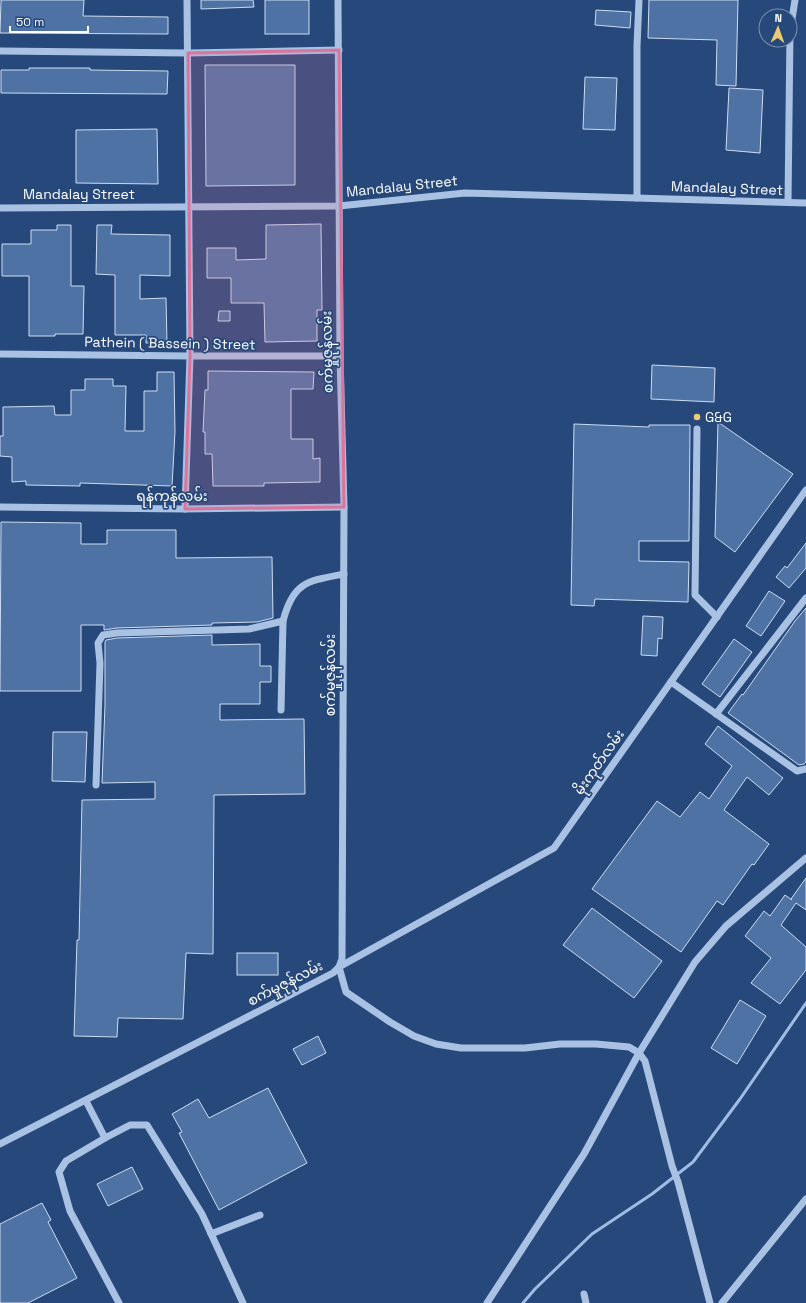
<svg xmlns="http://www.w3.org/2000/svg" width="806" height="1303" font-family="'Space Grotesk','Noto Sans Myanmar',sans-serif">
<rect width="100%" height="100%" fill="#26487a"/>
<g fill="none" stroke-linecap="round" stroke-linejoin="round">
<path stroke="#9ebce4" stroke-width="3" d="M523,1303L535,1289L592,1234L652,1194L693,1162L740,1099L806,1003"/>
</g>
<g fill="#4e72a3" stroke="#ccddf3">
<path d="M1,0H84L83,16L168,17V34L0,33Z"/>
<path d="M201,0H253L254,7L201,9Z"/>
<rect x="265" y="0" width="44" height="34"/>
<path d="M649,0H738L736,86L716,85L717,40L648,38Z"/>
<path d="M596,10L631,12L630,28L595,25Z"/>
<path d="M205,65H295V185L206,186Z"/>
<path d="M29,68H90V70L168,71L167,94L1,93V70H29Z"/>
<path d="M585,77L617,78L615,130L583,129Z"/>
<path d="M729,88L763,90L760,153L726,150Z"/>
<path d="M157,129L158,184L76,183V130Z"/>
<path d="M321,224L322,310H317V341L265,342L264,303H231V278H207V248H236V260L266,259V225Z"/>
<path d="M57,225H71V286H84L83,334H55V336H29V276H2V244H31V230H57Z"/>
<path d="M97,225H112L111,234L170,235V276L140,275V299L166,298L167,343H146V335H115V275L96,274Z"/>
<path d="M219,311H230V321H218Z"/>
<path d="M652,365L715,368L714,402L651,399Z"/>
<path d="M208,371L314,372L313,389H291V439H313V459L320,458V482L264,483V486H213L212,454H205V432H203L205,390H208Z"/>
<path d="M157,372H174L175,432L172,486L80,483V486L26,485V481L12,482V457L0,456V436H3V407L54,406L55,415H71V390H85V379H113V386H126L125,431H144V391H157Z"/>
<path d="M718,422L793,474L735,552L715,537Z"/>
<path d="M574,424L649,427V425H690L689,541H639V561L689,562L688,602L595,599L594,606L571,605Z"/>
<path d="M1,522L81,523V544H107V530H176V558L272,557L273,618L257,622L212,623V625L117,628L104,630V625H81V691H0Z"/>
<path d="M806,543V568L789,588L776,577L785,566L787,568Z"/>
<path d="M769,591L785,601L761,636L746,626Z"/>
<path d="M806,608V762L804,764L799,765L728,713L742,694L743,695L795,621Z"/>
<path d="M643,616L663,617L662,639L658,638L657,656L641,655Z"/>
<path d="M212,635V645L260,644V666H271V682H260V704H220V720L304,719L305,794L214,795L213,954L186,953L183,1019L118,1018L117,1037L74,1036L77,940H79L82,800L155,799V782L102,783L105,705V642L106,640L117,638Z"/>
<path d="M734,639L752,652L720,697L702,684Z"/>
<path d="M718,726L783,778L769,795L747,777L724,810L769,844L754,865L752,864L723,905L717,901L681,952L592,889L657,801L680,817L700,792L709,799L732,766L705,744Z"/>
<path d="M53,732H87L85,782L52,781Z"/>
<path d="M806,878V910L796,903L781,925L806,947V970L780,1004L751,983L771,958L745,936L764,911L770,916L785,895L792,900L791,899Z"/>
<path d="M592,908L662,961L634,998L563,945Z"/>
<rect x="237" y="953" width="41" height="22"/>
<path d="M740,1000L766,1016L737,1064L711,1048Z"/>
<path d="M318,1036L326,1053L302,1065L293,1049Z"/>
<path d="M268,1088L307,1163L219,1210L179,1133L182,1132L172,1114L198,1099L209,1118Z"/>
<path d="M132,1167L143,1189L108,1206L97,1184Z"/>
<path d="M42,1203L51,1220L48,1222L77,1278L28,1303H0V1224Z"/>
</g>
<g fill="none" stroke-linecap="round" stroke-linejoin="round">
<g stroke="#a9c2e4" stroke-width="7">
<path d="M0,51L188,53L339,50"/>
<path d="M637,198V46L639,0"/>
<path d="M788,202L790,32L795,0"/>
<path d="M0,208L339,206L465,193L806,203"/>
<path d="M0,354L190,356H340"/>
<path d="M697,429L695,595L717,617"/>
<path d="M0,507L185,509L344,507"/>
<path d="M185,509L190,356L187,0"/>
<path d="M671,682L797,771L806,769"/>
<path d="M281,710L283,621C293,582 307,581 344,574"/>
<path d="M716,714L806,598"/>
<path d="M96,785L100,663L98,643L103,635L117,633L249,629L283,621"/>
<path d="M86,1101L105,1138L130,1125H147L202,1214L243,1303"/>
<path d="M105,1138L66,1161L59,1172L70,1211L119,1303"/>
<path d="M0,1144L333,973L339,967L342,959L344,507L340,356L338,0"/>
<path d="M211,1234L260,1215"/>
<path d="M584,1294L586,1303"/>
<path d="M487,1303L584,1154L639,1053L695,962L726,926L806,858"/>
<path d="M710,1303L678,1182L672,1166L645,1061L639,1053L629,1047L596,1044H560L525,1048H461L436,1044L414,1036L390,1022L346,992L339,967L554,848L806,490"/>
<path d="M722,1303L806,1199"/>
</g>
</g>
<path fill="#da749d" fill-opacity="0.2" stroke="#da749d" stroke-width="3" stroke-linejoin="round" d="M339,50L344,507L185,509L190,356L188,53Z"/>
<circle fill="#eccc6f" stroke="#26487a" stroke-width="1.5" cx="697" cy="417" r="4"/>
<g text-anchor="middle" stroke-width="3.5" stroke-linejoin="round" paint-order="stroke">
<g font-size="14" fill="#fff" stroke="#26487a">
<text transform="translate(402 186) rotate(-6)" y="5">Mandalay Street</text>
<text transform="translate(727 188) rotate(2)" y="5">Mandalay Street</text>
<text x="79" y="199">Mandalay Street</text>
<text transform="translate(170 343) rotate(1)" y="5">Pathein ( Bassein ) Street</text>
<text transform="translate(327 352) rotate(-91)" y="5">စက်မှုဇုန်လမ်း</text>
<text x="172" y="501">ရန်ကုန်လမ်း</text>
<text transform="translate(330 675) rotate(-90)" y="5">စက်မှုဇုန်လမ်း</text>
<text transform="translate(599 762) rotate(-55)" y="5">မိုးကုတ်လမ်း</text>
<text transform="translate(285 983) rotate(-27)" y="5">စက်မှုဇုန်လမ်း</text>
</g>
<g font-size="14" fill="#fff" stroke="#26487a" text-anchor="start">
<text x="705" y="422">G&amp;G</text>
</g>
</g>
<g transform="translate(778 28) rotate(2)"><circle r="19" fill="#26487a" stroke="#7d91af"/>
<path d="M0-3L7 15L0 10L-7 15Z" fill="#eccc6f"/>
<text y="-6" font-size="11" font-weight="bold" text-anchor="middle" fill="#ffffff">N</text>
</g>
<path d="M10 26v6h78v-6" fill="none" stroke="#ffffff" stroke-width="2"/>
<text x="16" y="26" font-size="12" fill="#ffffff" stroke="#26487a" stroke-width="3" paint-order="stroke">50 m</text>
</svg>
